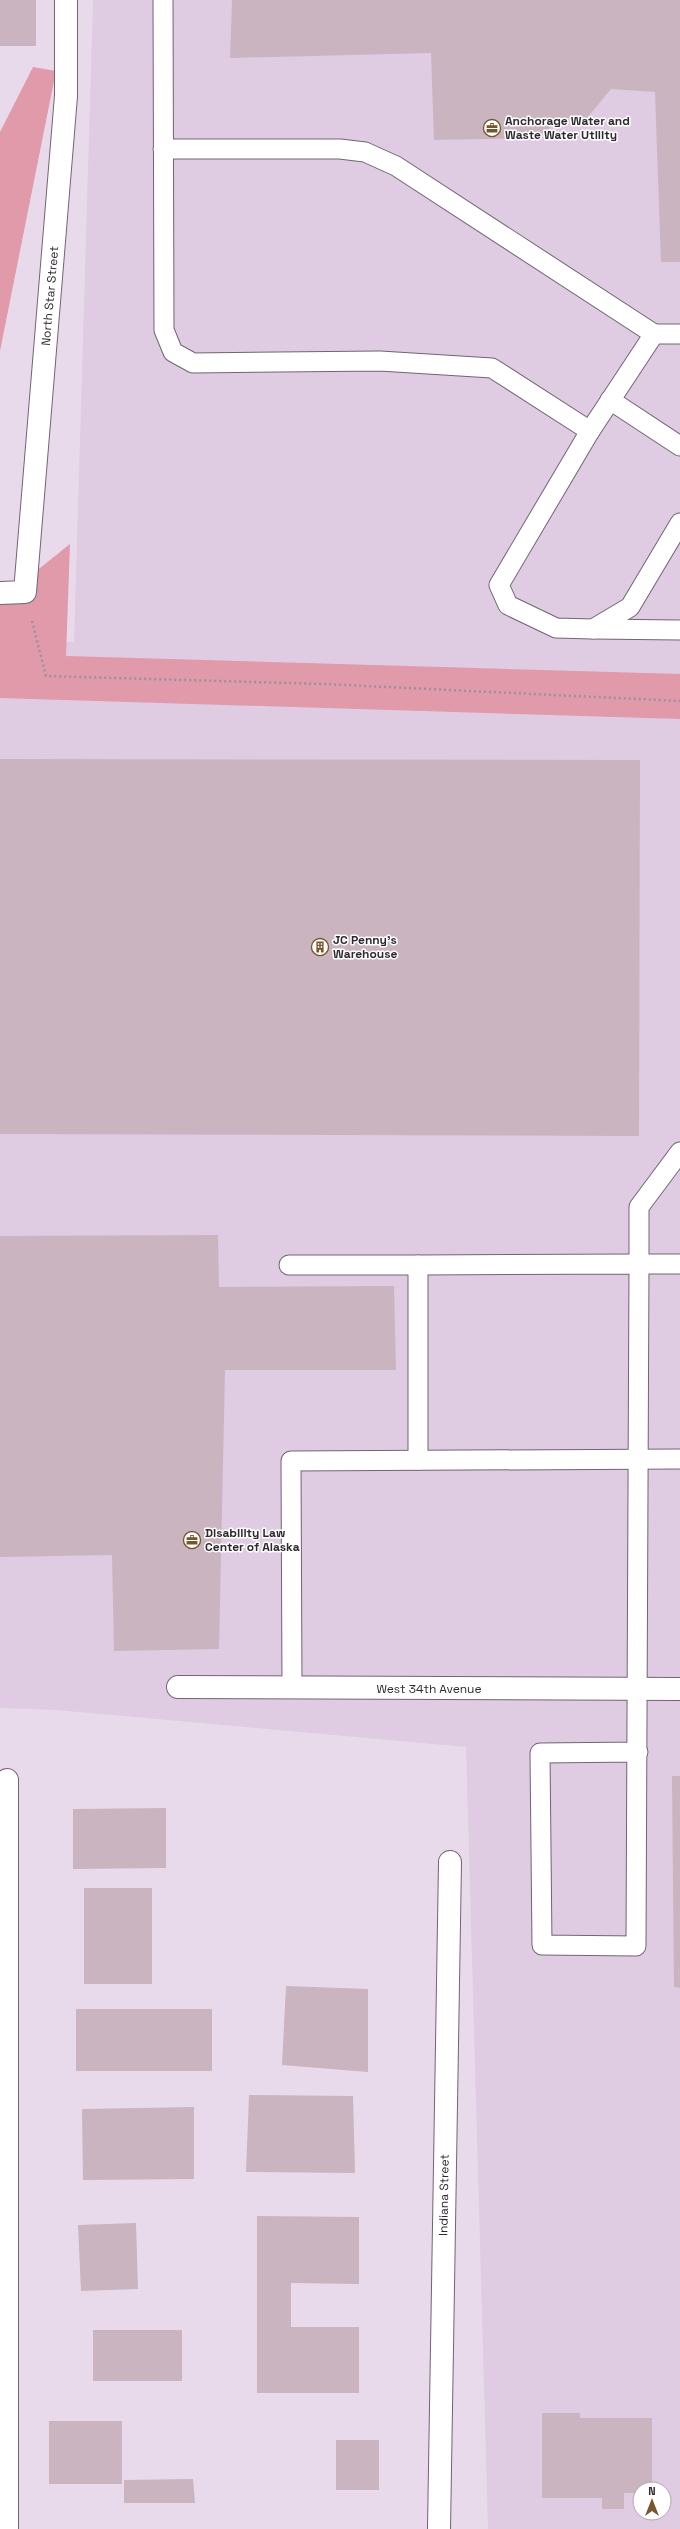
<svg xmlns="http://www.w3.org/2000/svg" width="680" height="2529" font-family="'Space Grotesk',sans-serif">
<rect width="100%" height="100%" fill="#e9daeb"/>
<path fill="#dfcce3" fill-rule="evenodd" d="M93,0H680V2529H488L466,1747L56,1710L0,1708V641L74,642ZM640,2489H664V2513H640Z"/>
<g fill="#e19aaa">
<path d="M33,67L56,71L0,351V132Z"/>
<path d="M70,544L66,656L680,674V719L0,698V600Z"/>
</g>
<g fill="#c9b4c0">
<rect x="0" y="0" width="36" height="46"/>
<path d="M232,0H680V262H661L655,92L611,89L587,118H563L537,138L434,140L431,53L230,58Z"/>
<path d="M0,759L640,760L639,1136L0,1134Z"/>
<path d="M218,1235L219,1287L394,1286L396,1370H225L219,1649L114,1651L112,1555L0,1557V1236Z"/>
<path d="M672,1776H680V1988L674,1987Z"/>
<path d="M166,1808V1868L73,1869V1809Z"/>
<rect x="84" y="1888" width="68" height="96"/>
<path d="M286,1986L368,1989V2072L282,2065Z"/>
<rect x="76" y="2009" width="136" height="62"/>
<path d="M249,2095L353,2096L355,2173L246,2172Z"/>
<path d="M194,2107V2179L83,2180L82,2109Z"/>
<path d="M257,2216L359,2217V2284L291,2283V2327H359V2393H257Z"/>
<path d="M136,2223L138,2289L81,2291L78,2225Z"/>
<rect x="93" y="2330" width="89" height="51"/>
<path d="M542,2413H580V2418H652V2489H640V2493H624V2509H602V2498H542Z"/>
<rect x="49" y="2421" width="73" height="63"/>
<rect x="336" y="2440" width="43" height="50"/>
<path d="M193,2479L195,2503H124V2480Z"/>
</g>
<g fill="none" stroke-linecap="round" stroke-linejoin="round">
<g stroke="#716473" stroke-width="21">
<g id="service">
<path d="M163,0L164,330L173,352L193,363L380,361L492,368L590,431L654,334L396,166L365,152L340,149H163"/>
<path d="M654,334H680"/>
<path d="M610,400L680,446"/>
<path d="M590,431L499,585L508,605L556,628L593,629L630,607L680,523"/>
<path d="M593,629L680,630"/>
<path d="M680,1152L639,1207V1264H680"/>
<path d="M289,1265H418"/>
<path d="M418,1460V1265L639,1264L636,1946L542,1945L540,1753L638,1752"/>
<path d="M292,1688L291,1461L680,1459"/>
</g>
</g>
<g stroke="#716473" stroke-width="24">
<g id="minor">
<path d="M0,593L25,592L66,96V0"/>
<path d="M178,1687L680,1689"/>
<path d="M7,1780V2529"/>
<path d="M439,2529L450,1862"/>
</g>
</g>
<path stroke="#9b909d" stroke-width="2.5" stroke-dasharray="2 3" stroke-linecap="butt" d="M32,621L46,676L324,684L680,701"/>
<use href="#service" stroke="#fff" stroke-width="19"/>
<use href="#minor" stroke="#fff" stroke-width="22"/>
</g>
<defs>
<g id="office-ring" transform="scale(0.9)"><circle r="9.5" fill="#fff" stroke="#77552d" stroke-width="1.5"/><path d="M-6-3h4V-5.5h4V-3h4V5H-6ZM-1-4.5V-3h2v-1.5ZM-6 0V1H6V0Z" fill="#77552d"/></g>
<g id="building-ring" transform="scale(0.9)"><circle r="9.5" fill="#fff" stroke="#77552d" stroke-width="1.5"/><path d="M-4-6H4V6H1V3H-1V6H-4ZM-2.5-4.3h1.7v1.8h-1.7ZM.8-4.3h1.7v1.8H.8ZM-2.5-1h1.7V.8h-1.7ZM.8-1h1.7V.8H.8Z" fill="#77552d"/></g>
</defs>
<g fill-rule="evenodd">
<use href="#office-ring" x="492" y="128"/>
<use href="#building-ring" x="320" y="947"/>
<use href="#office-ring" x="192" y="1540"/>
</g>
<g text-anchor="middle" stroke-width="3" stroke-linejoin="round" paint-order="stroke">
<g font-size="12" font-weight="bold" fill="#2e292f" stroke="#fff" text-anchor="start">
<text x="505" y="125">Anchorage Water and<tspan x="505" dy="14">Waste Water Utility</tspan></text>
<text x="333" y="944">JC Penny's<tspan x="333" dy="14">Warehouse</tspan></text>
<text x="205" y="1537">Disability Law<tspan x="205" dy="14">Center of Alaska</tspan></text>
</g>
<g font-size="12" fill="#2e292f" stroke="#fff">
<text transform="translate(50 296) rotate(-85)" y="4">North Star Street</text>
<text x="429" y="1693">West 34th Avenue</text>
<text transform="translate(444 2195) rotate(-89)" y="4">Indiana Street</text>
</g>
</g>
<g transform="translate(652 2501)"><circle r="19" fill="#ffffff" stroke="#aba9ac"/>
<path d="M0-3L7 15L0 10L-7 15Z" fill="#77552d"/>
<text y="-6" font-size="11" font-weight="bold" text-anchor="middle" fill="#2e292f">N</text>
</g>
</svg>
